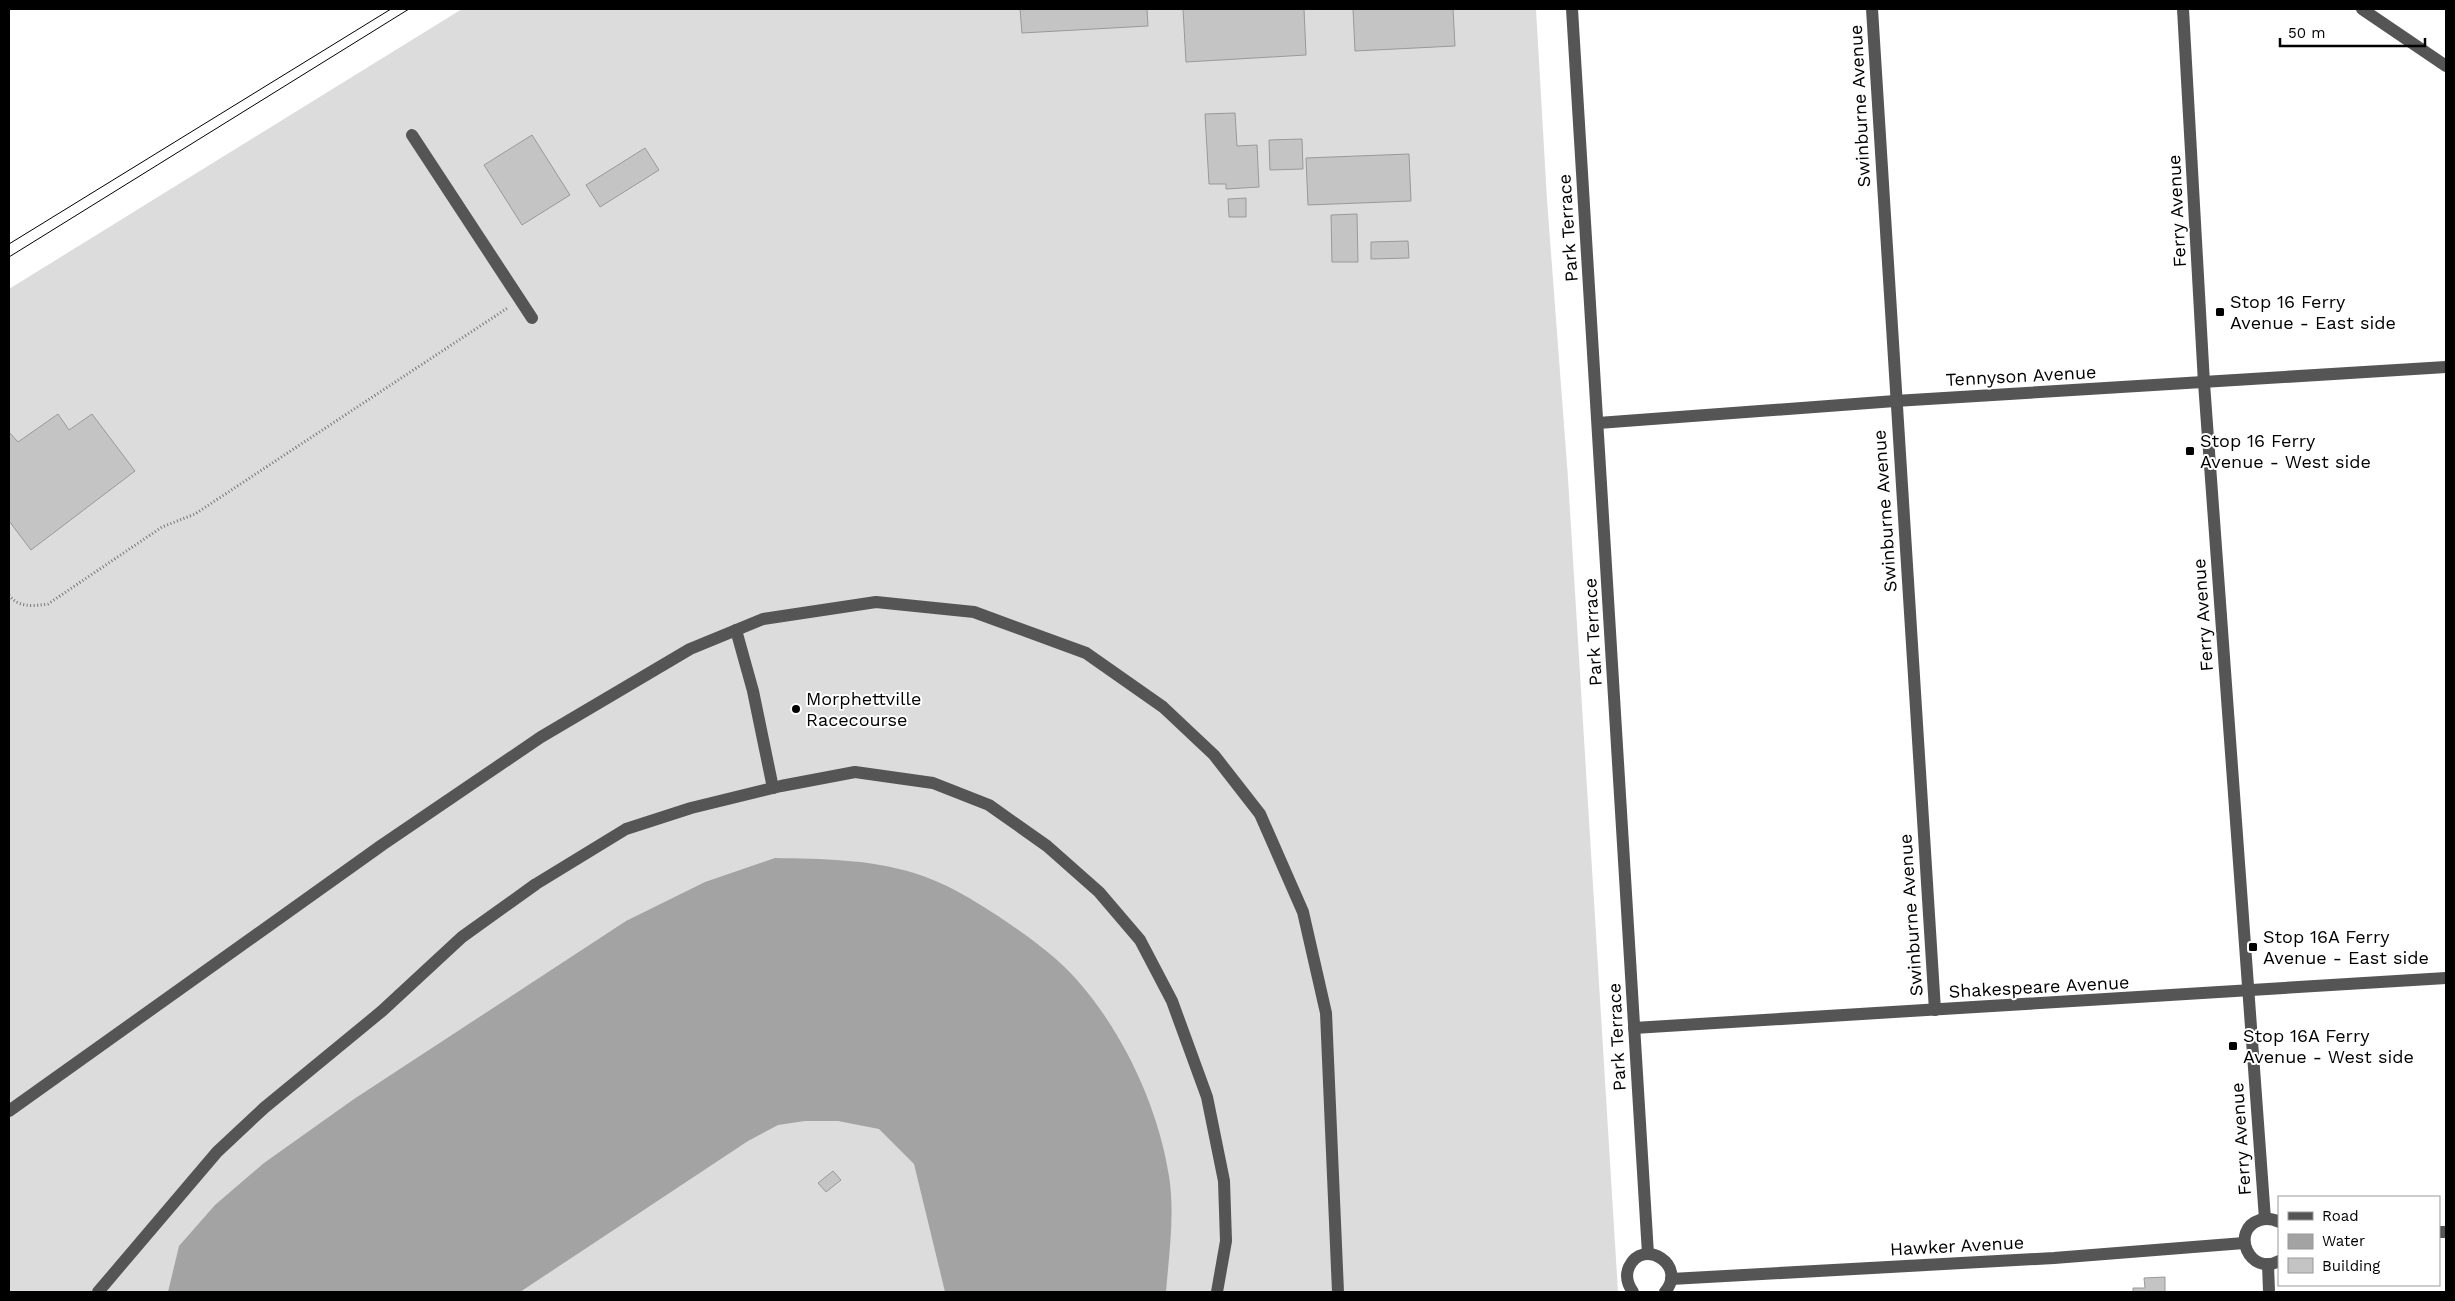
<svg xmlns="http://www.w3.org/2000/svg" width="2455" height="1301" font-family="'Work Sans',sans-serif">
<rect width="100%" height="100%" fill="#fff"/>
<path fill="#dcdcdc" d="M462,9H1536L1547,200L1568,478L1618,1292H9V289Z"/>
<path fill="#a3a3a3" d="M775,858C822,859 869,859 914,873C944,882 972,899 998,916C1025,934 1055,955 1077,980C1123,1032 1158,1106 1169,1176C1175,1214 1169,1254 1166,1292H945L914,1164L879,1129L838,1121H805L778,1125L748,1141L520,1292H168L179,1246L215,1205L264,1163L354,1099L626,921L705,882Z"/>
<g fill="#c4c4c4" stroke="#999">
<path d="M1020,9H1147L1148,26L1022,33Z"/>
<path d="M1183,9H1304L1306,55L1186,62Z"/>
<path d="M1353,9H1453L1455,46L1355,51Z"/>
<path d="M1235,113L1237,146L1257,145L1259,187L1226,189V184H1209L1205,114Z"/>
<path d="M532,135L570,195L522,225L484,165Z"/>
<path d="M1302,139L1303,169L1270,170L1269,140Z"/>
<path d="M645,148L659,170L600,207L586,185Z"/>
<path d="M1409,154L1411,201L1308,205L1306,158Z"/>
<path d="M1246,198V217H1229L1228,199Z"/>
<path d="M1357,214L1358,262H1332L1331,215Z"/>
<path d="M1408,241L1409,258L1371,259V242Z"/>
<path d="M58,414L69,430L92,414L135,471L31,550L9,521V432L18,442Z"/>
<path d="M833,1171L841,1180L826,1192L818,1183Z"/>
<path d="M2165,1277V1292H2133V1288H2145L2144,1278Z"/>
</g>
<g fill="none" stroke-linecap="round" stroke-linejoin="round">
<path stroke="#777" stroke-width="3" stroke-dasharray="1 2.5" stroke-linecap="butt" d="M9,595C18,608 34,606 48,604L162,527L195,514L509,307"/>
<g stroke="#555" stroke-width="12">
<path d="M1572,9L1648,1254"/>
<path d="M1872,9L1935,1010"/>
<path d="M2183,9L2204,383L2265,1219"/>
<path d="M2362,9L2446,66"/>
<path d="M412,135L532,318"/>
<path d="M1598,423L1895,401L2446,367"/>
<path d="M736,630L753,691L773,788"/>
<path d="M1634,1028L2446,978"/>
<path d="M9,1111L382,845L541,737L690,649L763,619L876,602L974,612L1086,653L1163,707L1214,755L1260,814L1303,912L1326,1013L1338,1292"/>
<path d="M2279,1222C2273,1219 2266,1218 2260,1220C2229,1230 2250,1277 2279,1261"/>
<path d="M2439,1232H2446"/>
<path d="M2268,1264L2269,1292"/>
<path d="M1671,1279L2054,1258L2244,1243"/>
<path d="M98,1292L217,1152L264,1108L382,1011L462,937L536,884L626,829L691,808L781,786L855,772L933,783L989,805L1047,846L1099,892L1140,940L1172,1001L1207,1097L1224,1181L1226,1241L1217,1292"/>
<path d="M1633,1292C1628,1285 1625,1276 1629,1267C1643,1237 1688,1265 1665,1292"/>
</g>
<g stroke="#000" stroke-width="1">
<path d="M9,244L391,9"/>
<path d="M9,257L409,9"/>
</g>
</g>
<g fill="#000" stroke="#fff" stroke-width="2">
<rect x="2215" y="307" width="10" height="10" rx="2.5"/>
<rect x="2185" y="446" width="10" height="10" rx="2.5"/>
<circle cx="796" cy="709" r="5"/>
<rect x="2248" y="942" width="10" height="10" rx="2.5"/>
<rect x="2228" y="1041" width="10" height="10" rx="2.5"/>
</g>
<g text-anchor="middle" stroke-width="4" stroke-linejoin="round" paint-order="stroke">
<g font-size="18" fill="#000" stroke="#fff">
<text transform="translate(1860 106) rotate(-93)" y="6">Swinburne Avenue</text>
<text transform="translate(2177 211) rotate(-93)" y="6">Ferry Avenue</text>
<text transform="translate(1568 228) rotate(-94)" y="6">Park Terrace</text>
<text transform="translate(2021 376) rotate(-3)" y="6">Tennyson Avenue</text>
<text transform="translate(1885 511) rotate(-94)" y="6">Swinburne Avenue</text>
<text transform="translate(2203 615) rotate(-94)" y="6">Ferry Avenue</text>
<text transform="translate(1593 632) rotate(-93)" y="6">Park Terrace</text>
<text transform="translate(1911 915) rotate(-94)" y="6">Swinburne Avenue</text>
<text transform="translate(2039 987) rotate(-3)" y="6">Shakespeare Avenue</text>
<text transform="translate(1617 1037) rotate(-93)" y="6">Park Terrace</text>
<text transform="translate(2241 1139) rotate(-94)" y="6">Ferry Avenue</text>
<text transform="translate(1957 1246) rotate(-3)" y="6">Hawker Avenue</text>
</g>
<g font-size="18" fill="#000" stroke="#fff" text-anchor="start">
<text x="2230" y="308">Stop 16 Ferry<tspan x="2230" dy="21">Avenue - East side</tspan></text>
<text x="2200" y="447">Stop 16 Ferry<tspan x="2200" dy="21">Avenue - West side</tspan></text>
<text x="806" y="705">Morphettville<tspan x="806" dy="21">Racecourse</tspan></text>
<text x="2263" y="943">Stop 16A Ferry<tspan x="2263" dy="21">Avenue - East side</tspan></text>
<text x="2243" y="1042">Stop 16A Ferry<tspan x="2243" dy="21">Avenue - West side</tspan></text>
</g>
</g>
<rect width="2455" height="1301" fill="none" stroke="#000000" stroke-width="20"/>
<rect x="2278" y="1196" width="162" height="90" fill="#ffffff" stroke="#999999"/>
<rect x="2288" y="1212" width="25" height="8" fill="#555555" stroke="#999999"/>
<text x="2322" y="1221" font-size="15" fill="#000000">Road</text>
<rect x="2288" y="1234" width="25" height="15" fill="#a3a3a3" stroke="#999999"/>
<text x="2322" y="1246" font-size="15" fill="#000000">Water</text>
<rect x="2288" y="1258" width="25" height="15" fill="#c4c4c4" stroke="#999999"/>
<text x="2322" y="1271" font-size="15" fill="#000000">Building</text>
<path d="M2280 38v8h145v-8" fill="none" stroke="#000000" stroke-width="2.5"/>
<text x="2288" y="38" font-size="15" fill="#000000" stroke="#ffffff" stroke-width="4" paint-order="stroke">50 m</text>
</svg>
